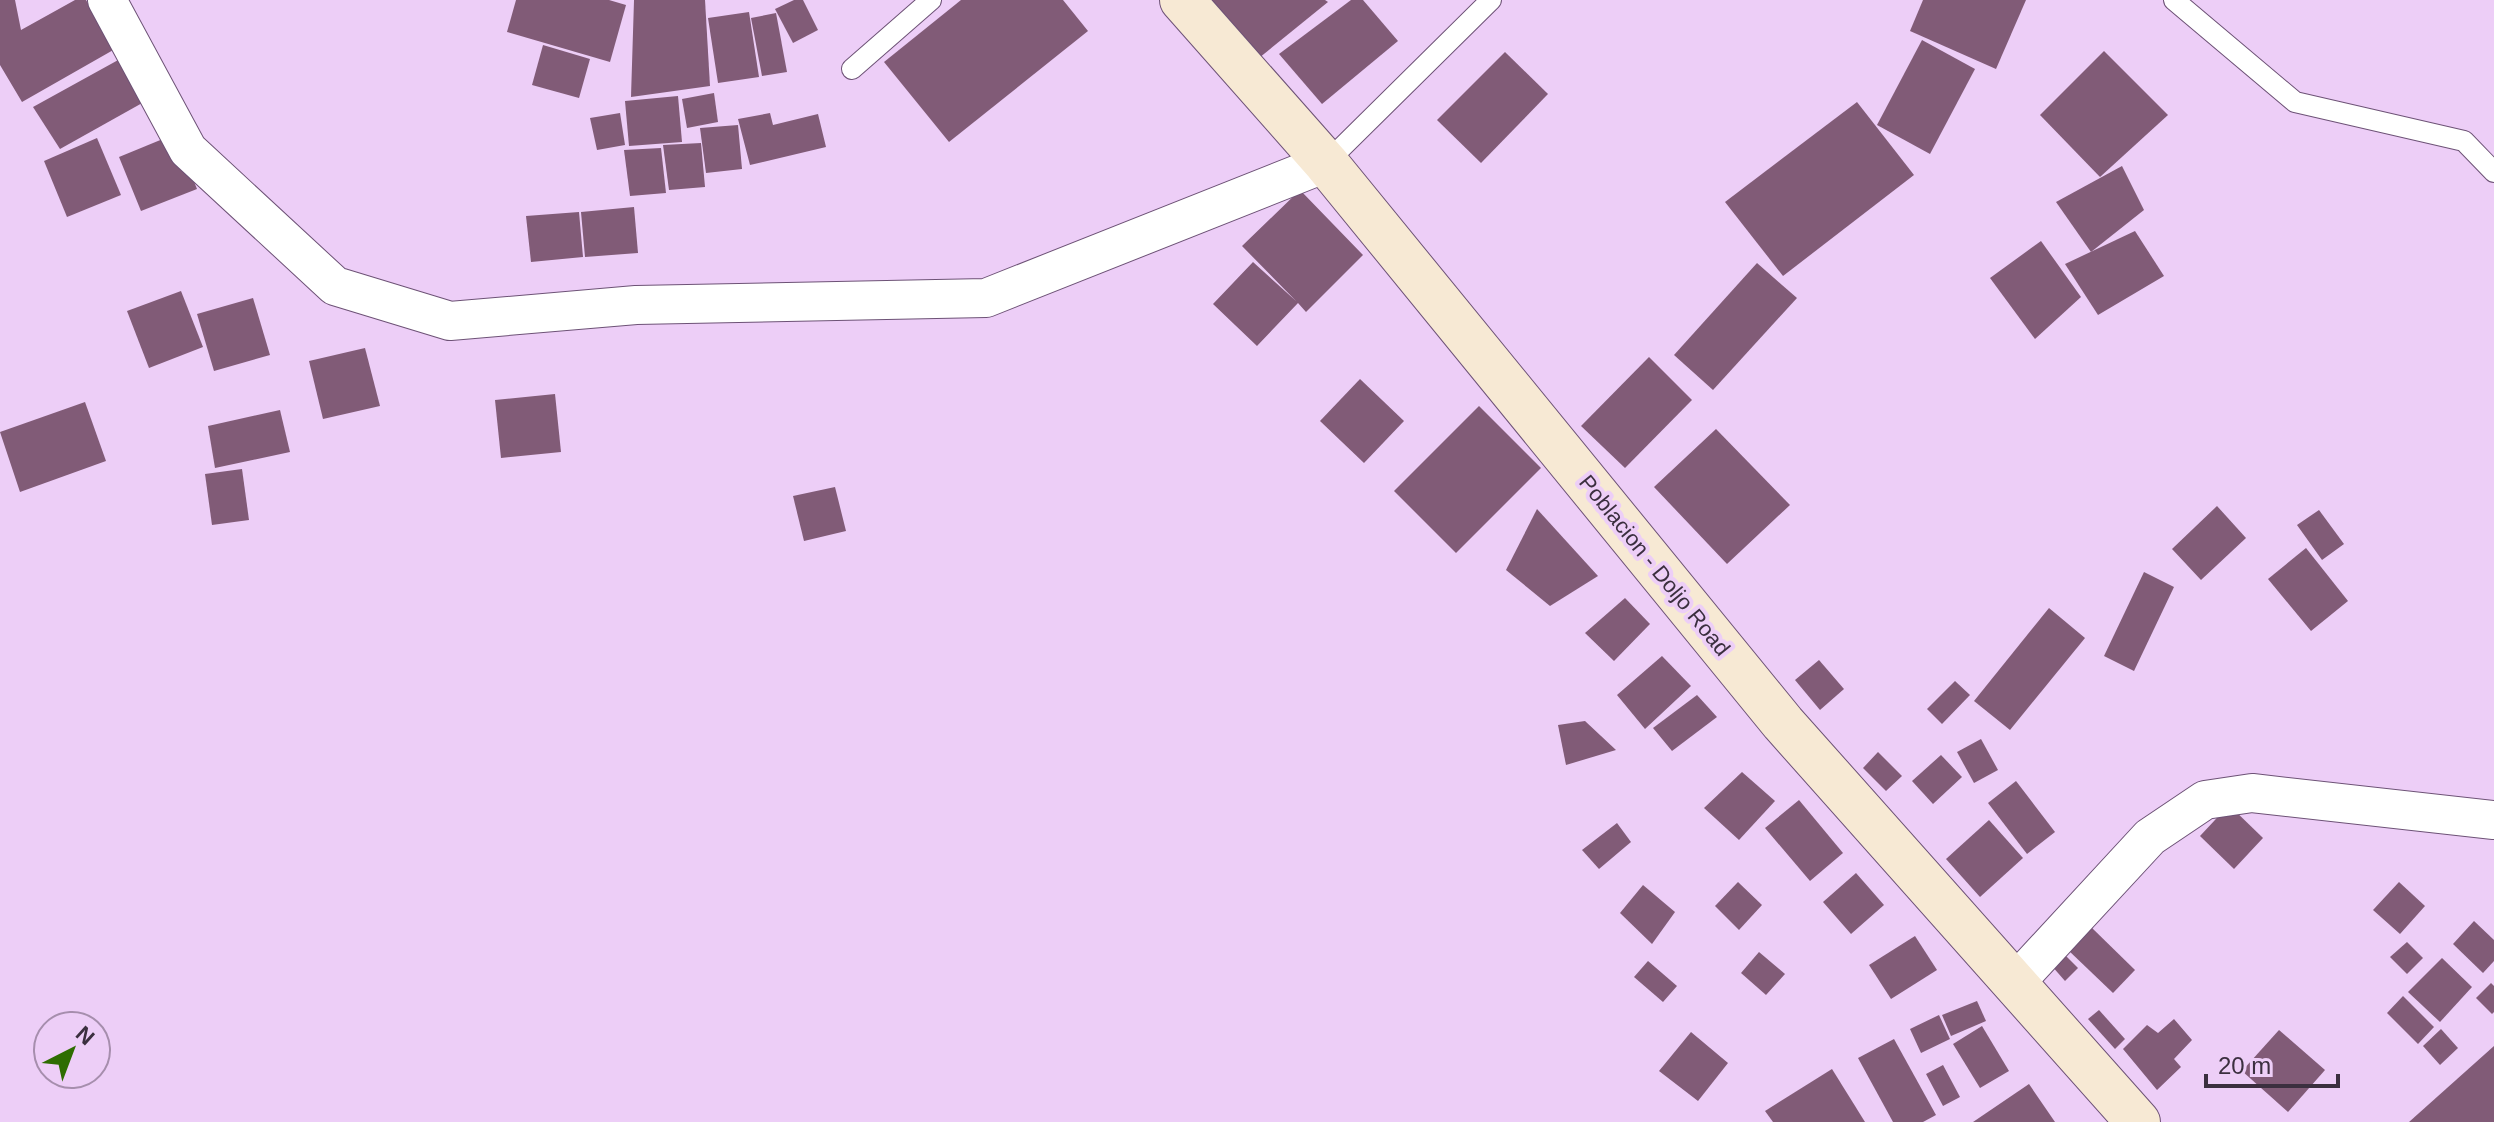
<svg xmlns="http://www.w3.org/2000/svg" width="2494" height="1122" font-family="Arial,sans-serif">
<rect width="100%" height="100%" fill="#edcef7"/>
<g fill="#815b77">
<path d="M0,0H15L21,30L75,0H86L115,49L22,102L0,65Z"/>
<path d="M516,0H609L626,5L610,62L507,32Z"/>
<path d="M634,0H705L710,86L631,97Z"/>
<path d="M794,0H803L818,30L793,43L775,9Z"/>
<path d="M961,0H1063L1088,31L949,142L884,62Z"/>
<path d="M1210,0H1325L1328,2L1259,58Z"/>
<path d="M1351,0H1363L1398,41L1322,104L1279,54Z"/>
<path d="M1923,0H2026L1996,69L1910,31Z"/>
<path d="M749,12L759,77L718,83L708,18Z"/>
<path d="M776,13L787,72L762,76L751,18Z"/>
<path d="M1922,40L1975,69L1930,154L1877,125Z"/>
<path d="M543,45L590,59L579,98L532,85Z"/>
<path d="M2104,51L2168,115L2100,177L2040,115Z"/>
<path d="M1505,52L1548,94L1481,163L1437,120Z"/>
<path d="M120,59L144,102L60,149L33,107Z"/>
<path d="M714,93L718,122L687,128L682,99Z"/>
<path d="M678,96L682,142L629,146L625,101Z"/>
<path d="M1857,102L1914,175L1783,276L1725,202Z"/>
<path d="M620,113L625,145L597,150L590,118Z"/>
<path d="M770,113L773,125L818,114L826,147L750,165L738,119Z"/>
<path d="M738,125L742,169L706,173L700,128Z"/>
<path d="M175,134L197,189L141,211L119,157Z"/>
<path d="M97,138L121,195L67,217L44,161Z"/>
<path d="M701,143L705,187L669,190L663,145Z"/>
<path d="M661,148L666,193L630,196L624,150Z"/>
<path d="M2122,166L2144,210L2091,252L2056,202Z"/>
<path d="M1300,190L1363,255L1306,312L1298,303L1257,346L1213,304L1253,262L1296,301L1242,246Z"/>
<path d="M634,207L638,253L585,257L581,212Z"/>
<path d="M579,212L583,257L531,262L526,216Z"/>
<path d="M2135,231L2164,276L2098,315L2065,264Z"/>
<path d="M2041,241L2081,297L2035,339L1990,278Z"/>
<path d="M1757,263L1797,298L1713,390L1674,355Z"/>
<path d="M181,291L203,347L149,368L127,311Z"/>
<path d="M253,298L270,355L214,371L197,314Z"/>
<path d="M365,348L380,406L323,419L309,361Z"/>
<path d="M1649,357L1692,400L1625,468L1581,426Z"/>
<path d="M1360,379L1404,421L1364,463L1320,421Z"/>
<path d="M555,394L561,452L501,458L495,400Z"/>
<path d="M85,402L106,461L20,492L0,432Z"/>
<path d="M1479,406L1541,468L1456,553L1394,491Z"/>
<path d="M280,410L290,452L215,468L208,426Z"/>
<path d="M1716,429L1790,505L1727,564L1654,487Z"/>
<path d="M242,469L249,520L212,525L205,474Z"/>
<path d="M835,487L846,531L804,541L793,496Z"/>
<path d="M2217,506L2246,538L2201,580L2172,549Z"/>
<path d="M1537,509L1598,576L1550,606L1506,570Z"/>
<path d="M2319,510L2344,544L2322,560L2297,525Z"/>
<path d="M2306,548L2348,601L2311,631L2268,579Z"/>
<path d="M2144,572L2174,587L2134,671L2104,656Z"/>
<path d="M1625,598L1650,624L1614,661L1585,633Z"/>
<path d="M2049,608L2085,638L2010,730L1974,701Z"/>
<path d="M1662,656L1691,686L1645,729L1617,695Z"/>
<path d="M1819,660L1844,689L1820,710L1795,680Z"/>
<path d="M1955,681L1970,695L1942,724L1927,709Z"/>
<path d="M1697,695L1717,717L1672,751L1653,728Z"/>
<path d="M1585,721L1616,750L1566,765L1558,725Z"/>
<path d="M1981,739L1998,770L1974,783L1957,752Z"/>
<path d="M1878,752L1902,776L1886,791L1863,768Z"/>
<path d="M1941,755L1962,777L1933,804L1912,781Z"/>
<path d="M1742,772L1775,801L1739,840L1704,808Z"/>
<path d="M2016,781L2055,832L2027,854L1988,803Z"/>
<path d="M1799,800L1843,853L1810,881L1765,828Z"/>
<path d="M2229,805L2263,838L2234,869L2200,836Z"/>
<path d="M1989,820L2023,858L1980,897L1946,859Z"/>
<path d="M1617,823L1631,842L1599,869L1582,850Z"/>
<path d="M1856,873L1884,905L1851,934L1823,902Z"/>
<path d="M1738,882L1762,905L1739,930L1715,906Z"/>
<path d="M2399,882L2425,906L2400,934L2373,910Z"/>
<path d="M1643,885L1675,912L1652,944L1620,913Z"/>
<path d="M2474,921L2494,940V961L2483,973L2453,944Z"/>
<path d="M2090,926L2135,970L2113,993L2067,949Z"/>
<path d="M1915,936L1937,970L1891,999L1869,965Z"/>
<path d="M2407,942L2423,958L2407,974L2390,957Z"/>
<path d="M1759,952L1785,974L1766,995L1741,973Z"/>
<path d="M2063,953L2078,968L2065,981L2051,965Z"/>
<path d="M2442,958L2472,987L2440,1022L2408,992Z"/>
<path d="M1648,961L1677,986L1663,1002L1634,977Z"/>
<path d="M2491,983L2494,986V1012L2492,1014L2476,998Z"/>
<path d="M2403,996L2434,1027L2418,1044L2387,1013Z"/>
<path d="M1977,1001L1986,1021L1951,1036L1942,1015Z"/>
<path d="M2099,1010L2125,1039L2115,1049L2088,1019Z"/>
<path d="M1939,1015L1950,1039L1921,1053L1910,1029Z"/>
<path d="M2174,1019L2192,1040L2174,1059L2181,1067L2157,1090L2123,1049L2147,1025L2158,1033Z"/>
<path d="M1982,1026L2009,1071L1980,1088L1953,1044Z"/>
<path d="M2441,1029L2458,1048L2440,1065L2423,1046Z"/>
<path d="M2279,1030L2325,1070L2288,1112L2242,1071Z"/>
<path d="M1691,1032L1728,1063L1698,1101L1659,1071Z"/>
<path d="M1894,1039L1936,1115L1923,1122H1893L1858,1058Z"/>
<path d="M2494,1046V1122H2409Z"/>
<path d="M1943,1065L1960,1097L1943,1106L1926,1074Z"/>
<path d="M1832,1069L1865,1122H1773L1765,1111Z"/>
<path d="M2029,1084L2055,1122H1973Z"/>
</g>
<g fill="none" stroke-linecap="round" stroke-linejoin="round">
<g stroke="#6d5276" stroke-width="22">
<g id="lane">
<path d="M2174,0L2295,102L2464,141L2494,172"/>
<path d="M852,69L931,0"/>
<path d="M1326,163L1491,0"/>
</g>
</g>
<g stroke="#6d5276" stroke-width="40">
<g id="street">
<path d="M107,0L188,150L335,286L450,321L636,305L986,298L1326,163"/>
<path d="M2015,983L2150,837L2205,800L2252,793L2494,820"/>
</g>
</g>
<g stroke="#6d5276" stroke-width="46">
<path id="secondary" d="M1182,0L1326,163L1783,723L2138,1122"/>
</g>
<use href="#lane" stroke="#fff" stroke-width="20"/>
<use href="#street" stroke="#fff" stroke-width="38"/>
<use href="#secondary" stroke="#f7e9d4" stroke-width="44"/>
</g>
<g text-anchor="middle" stroke-width="8" stroke-linejoin="round" paint-order="stroke">
<g font-size="22" fill="#3b2f3f" stroke="#edcef7">
<text transform="translate(1655 565) rotate(51)" y="8">Poblacion - Doljo Road</text>
</g>
</g>
<g transform="translate(72 1050) rotate(42)"><circle r="38" fill="#edcef7" stroke="#a68ead" stroke-width="2"/>
<path d="M0-6L14 30L0 20L-14 30Z" fill="#2e6d01"/>
<text y="-12" font-size="22" font-weight="bold" text-anchor="middle" fill="#3b2f3f">N</text>
</g>
<path d="M2206 1074v12h132v-12" fill="none" stroke="#3b2f3f" stroke-width="4"/>
<text x="2218" y="1074" font-size="24" fill="#3b2f3f" stroke="#edcef7" stroke-width="6" paint-order="stroke">20 m</text>
</svg>
